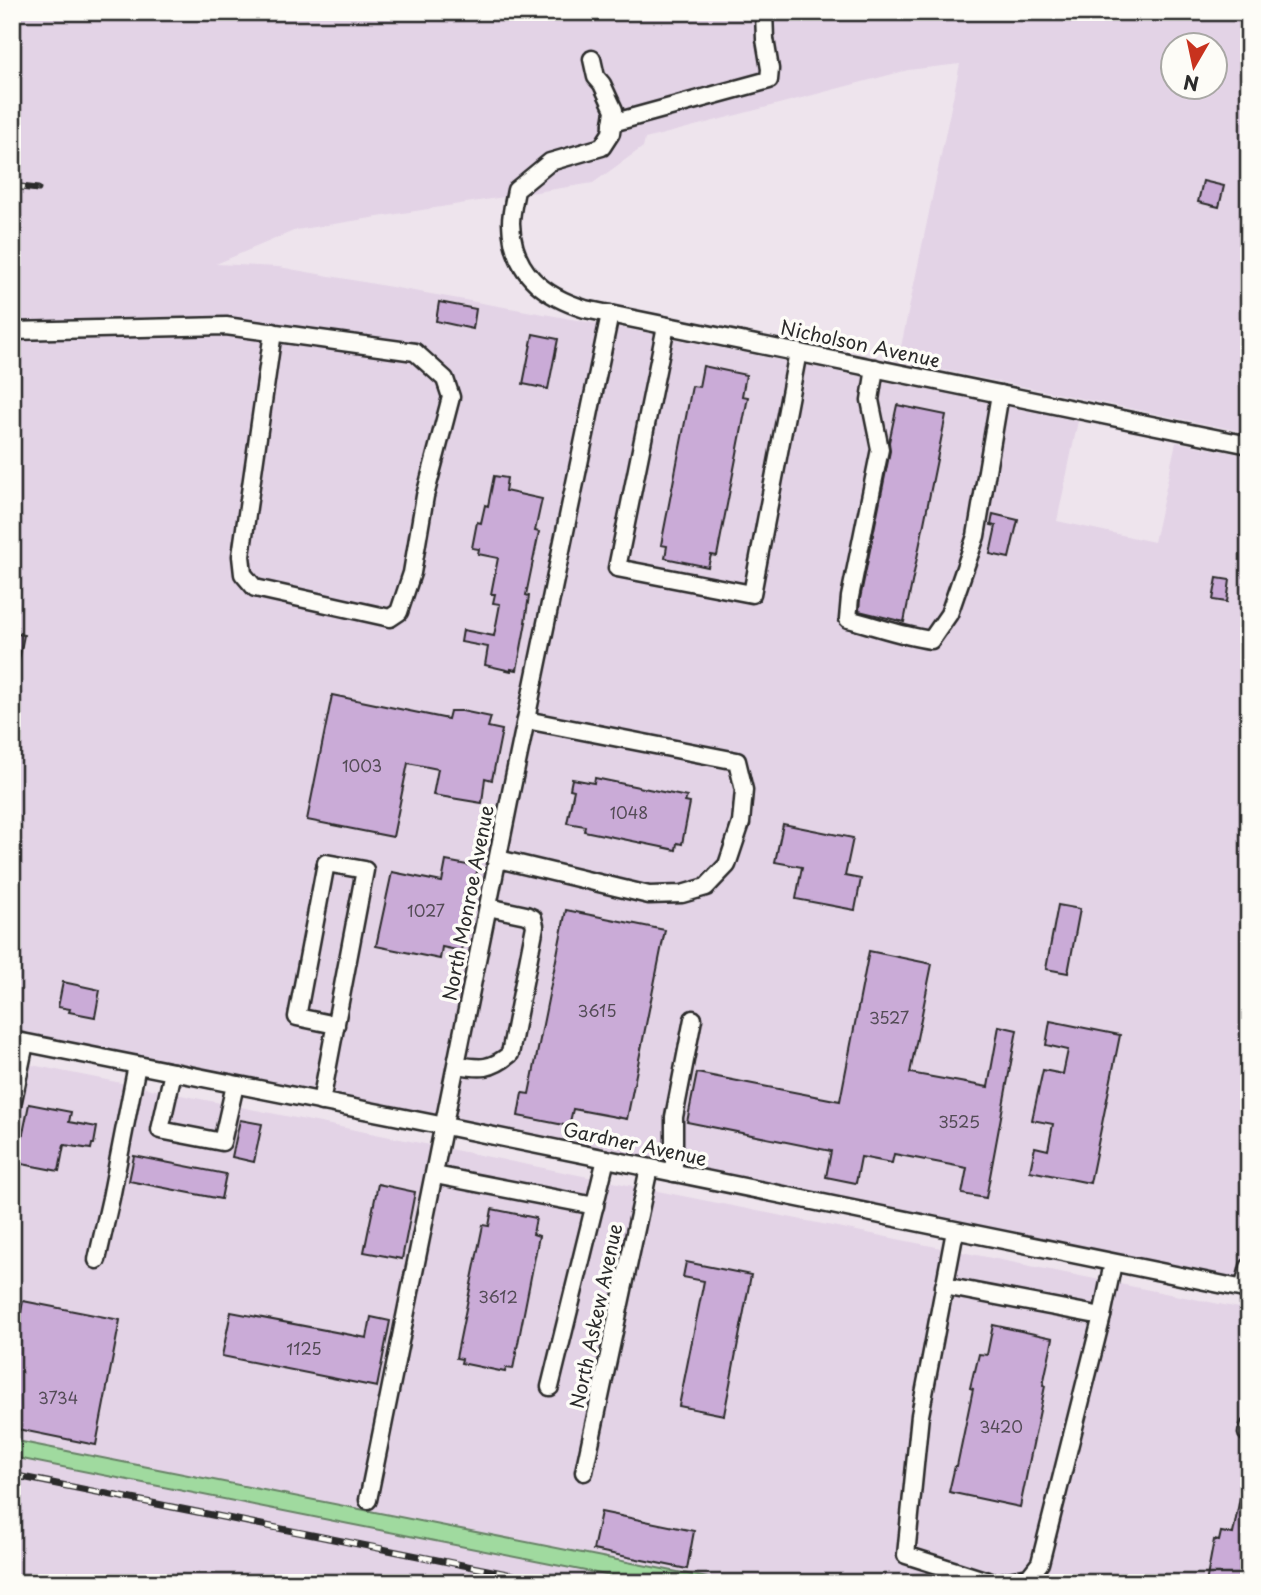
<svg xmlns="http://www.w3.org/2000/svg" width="1261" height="1595" font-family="'Playpen Sans',sans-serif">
<rect width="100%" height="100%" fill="#eee4ed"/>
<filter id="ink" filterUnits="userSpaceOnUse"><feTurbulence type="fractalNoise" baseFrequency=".0143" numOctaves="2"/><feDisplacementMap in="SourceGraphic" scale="14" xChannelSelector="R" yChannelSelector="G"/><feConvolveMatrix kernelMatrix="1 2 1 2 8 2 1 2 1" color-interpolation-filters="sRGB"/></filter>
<g filter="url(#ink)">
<g fill="#e3d3e6" fill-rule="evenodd">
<path d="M12,12H1249V433L898,361L960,64L908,70L645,139L643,147L593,183L296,230L216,264L279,267L628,329L1078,421L1057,521L1154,542L1176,442L1249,456V1281L12,1031ZM1174,46H1216V88H1174Z"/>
<path d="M12,1061L1249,1310V1583H733L12,1440Z"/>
<path d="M12,1457L72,1469L646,1583H12Z"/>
</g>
<path fill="#a0da9f" stroke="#668265" stroke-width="2" d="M12,1440L72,1452L733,1583H646L12,1457Z"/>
<g fill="#caabd7" stroke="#2b2b2b" stroke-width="2">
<path d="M1203,181L1224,186L1219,207L1198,202Z"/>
<path d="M439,302L476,309L473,329L436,321Z"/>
<path d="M533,334L558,339L548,389L523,384Z"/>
<path d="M703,366L746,375L742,396L748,397L717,556L711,555L708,567L665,558L667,546L661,545L692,386L699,387Z"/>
<path d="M897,405L946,415L904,622L859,611L860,599L890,451L889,442Z"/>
<path d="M494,476L507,478L505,491L542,499L535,531L539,532L526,595L529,596L525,622H526L517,670L511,669V671L485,665L488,647L461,642L463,630L494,636L500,604L493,603L495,594H491L498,558L478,554L479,549L472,548L477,522L481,523L485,505L488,506Z"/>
<path d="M993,514L1018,520L1009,558L990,554L996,526L991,525Z"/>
<path d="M1217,578L1230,580L1227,602L1213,600Z"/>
<path d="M12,633L24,635L17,670L12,669Z"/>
<path d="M332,695L448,719L450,711H462L491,717L488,727L502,730L492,780L485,778L482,803L433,795L438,769L408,763L393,837L307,820Z"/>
<path d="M595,778L687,797L685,802L690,803L682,844L677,843L676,850L584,831L585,826L567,823L574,790L570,789L572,779L594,783Z"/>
<path d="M783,824L853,838L845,876L861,879L855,910L796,899L802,867L775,862Z"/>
<path d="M446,861L478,867L461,951L442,947L440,959L376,946L392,872L442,882Z"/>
<path d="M1058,905L1080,909L1068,973L1046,969Z"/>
<path d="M566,910L665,930L627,1119L573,1109L569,1126L518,1116L522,1093L529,1094Z"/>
<path d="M869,951L932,964L910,1073L988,1087L999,1026L1017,1030L986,1198L962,1194L967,1168L894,1154L892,1163L861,1157L856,1183L826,1177L831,1151L687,1122L697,1073L840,1101Z"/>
<path d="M63,982L100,990L95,1017L69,1012L70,1009L58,1007Z"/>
<path d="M1050,1021L1120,1035L1090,1183L1030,1171L1035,1147L1048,1150L1053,1124L1032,1120L1043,1070L1063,1074L1068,1050L1046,1045Z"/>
<path d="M29,1104L71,1112L69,1122L97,1127L94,1144H92L91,1149L64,1145L59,1171L17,1163Z"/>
<path d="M240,1120L262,1124L254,1162L232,1157Z"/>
<path d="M134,1156L226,1174L221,1199L129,1181Z"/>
<path d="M378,1184L415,1192L402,1259L364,1252Z"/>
<path d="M492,1209L536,1218L533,1234L539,1236L513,1369L506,1368L505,1372L461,1363L462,1359L456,1358L483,1225L489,1226Z"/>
<path d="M686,1262L751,1275L724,1415L679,1406L704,1281L683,1277Z"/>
<path d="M23,1301L120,1320L96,1445L12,1428V1369L15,1355L12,1354L19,1323L16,1322L18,1311L21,1312Z"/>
<path d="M231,1312L367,1338L371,1317L390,1321L377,1387L222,1356Z"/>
<path d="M993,1325L1053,1338L1043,1385L1045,1386L1020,1507L949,1492L955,1466H957L973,1389L970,1388L974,1371H975L979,1354L987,1355Z"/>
<path d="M1243,1482L1249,1483V1583H1206L1214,1540L1219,1541L1221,1532L1233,1534Z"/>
<path d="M601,1512L694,1531L687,1569L593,1550Z"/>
</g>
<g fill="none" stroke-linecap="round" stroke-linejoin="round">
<g stroke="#2b2b2b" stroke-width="21">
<g id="minor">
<path d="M592,59L596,77L602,84L614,110L611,133L602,147L550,162L516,190C514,201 511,213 511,223C512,272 543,296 585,309L1249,445"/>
<path d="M612,123L769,80L770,69L765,39L764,12"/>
<path d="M666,326L617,568L752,594L798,352"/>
<path d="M12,331L226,326L415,352L445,379L451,397L425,496L412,573L399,612L390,618L255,588L243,574L241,556L273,332"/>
<path d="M875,368L870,400L880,449L850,597L848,619C876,626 902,636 931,640L949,614L976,536L1000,394"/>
<path d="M498,859L649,895L682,894L706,887L727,865L741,823L744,790L737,761L526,720"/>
<path d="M12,1040L445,1126L1249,1290"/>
<path d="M457,1065C481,1069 491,1070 510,1054L535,926L533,918L526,915L488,907"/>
<path d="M173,1072L160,1130L222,1142L235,1085"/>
<path d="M321,1102L365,870L326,863L297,1017L336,1025"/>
<path d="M12,1105L25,1043"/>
<path d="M674,1173V1117L693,1019"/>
<path d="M435,1175L595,1206"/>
<path d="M955,1231L920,1415L906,1555L994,1583"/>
<path d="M97,1260L111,1198L137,1065"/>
<path d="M944,1286L1102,1316L1113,1263"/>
<path d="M1243,1289L1249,1267"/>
<path d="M550,1387L606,1159"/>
<path d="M1249,1427L1247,1433H1249"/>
<path d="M584,1472L649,1168"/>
<path d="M368,1500L511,792L610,314"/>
<path d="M997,1583L1029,1577L1040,1563L1102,1316"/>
</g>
</g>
<use href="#minor" stroke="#fdfcf7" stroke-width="16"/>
<g stroke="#2b2b2b" stroke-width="7">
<g id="rail">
<path d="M12,186L38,189"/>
<path d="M12,1475L553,1583"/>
</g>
</g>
<use href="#rail" stroke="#fdfcf7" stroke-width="4.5" stroke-dasharray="13" stroke-linecap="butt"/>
</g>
</g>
<g text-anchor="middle" stroke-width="7" stroke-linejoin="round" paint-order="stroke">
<g font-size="16" fill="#534b56">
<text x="362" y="772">1003</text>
<text x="629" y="819">1048</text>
<text x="426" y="917">1027</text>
<text x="597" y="1017">3615</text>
<text x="889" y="1024">3527</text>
<text x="959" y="1128">3525</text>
<text x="498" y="1303">3612</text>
<text x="304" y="1355">1125</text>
<text x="58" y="1404">3734</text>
<text x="1001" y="1433">3420</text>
</g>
<g font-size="19" fill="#2b2b2b" stroke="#fdfcf7">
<text transform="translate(860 344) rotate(12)" y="7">Nicholson Avenue</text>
<text transform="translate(468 903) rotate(-79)" y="7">North Monroe Avenue</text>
<text transform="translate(635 1144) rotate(12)" y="7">Gardner Avenue</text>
<text transform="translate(596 1316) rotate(-78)" y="7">North Askew Avenue</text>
</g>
</g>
<rect width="1261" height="1595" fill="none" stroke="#fdfcf7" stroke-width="42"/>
<rect x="21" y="21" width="1219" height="1553" fill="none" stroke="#2b2b2b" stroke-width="2.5" filter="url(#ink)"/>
<g transform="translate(1194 66) rotate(189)"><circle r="33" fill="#fdfcf7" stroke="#a9a8a5" stroke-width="2"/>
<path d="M0-5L12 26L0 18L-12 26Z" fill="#c8321e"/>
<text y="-10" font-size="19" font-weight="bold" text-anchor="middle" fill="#2b2b2b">N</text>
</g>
</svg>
